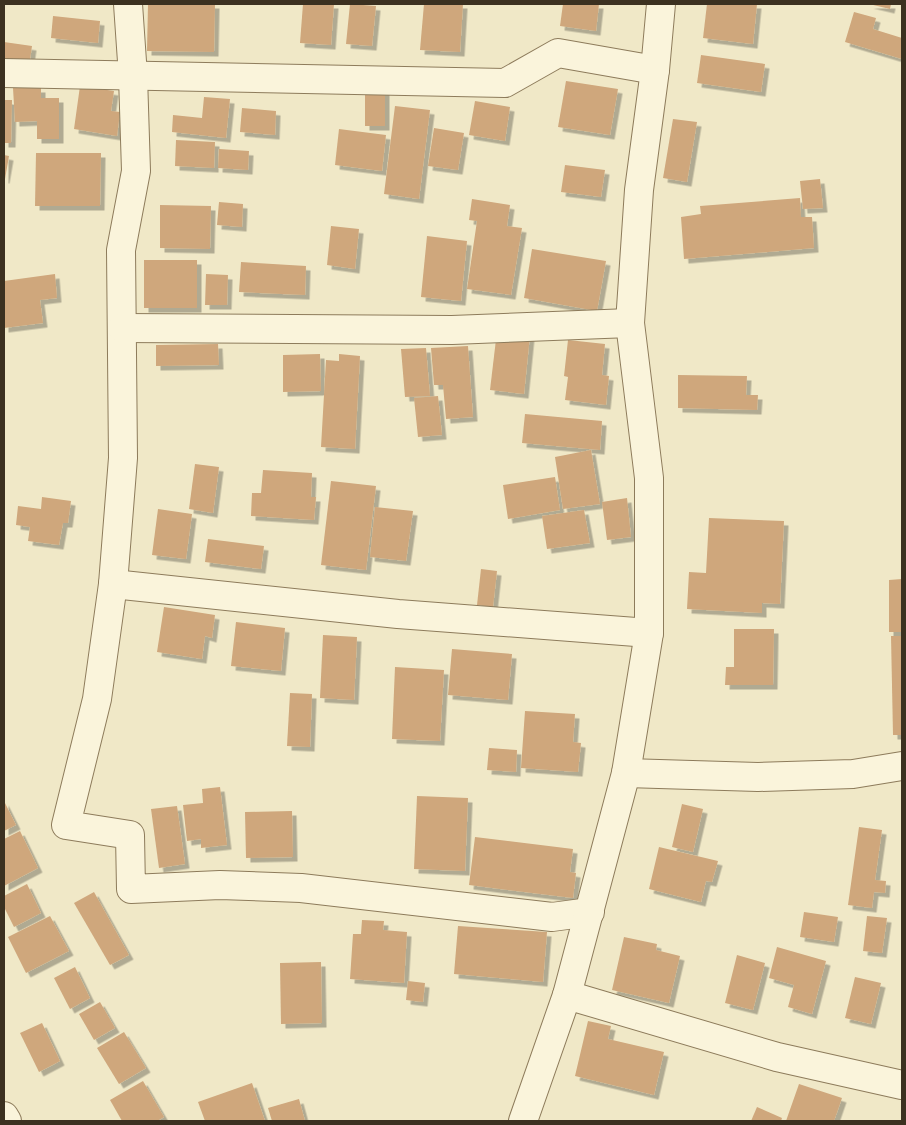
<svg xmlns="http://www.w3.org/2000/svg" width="906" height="1125" font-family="'Roboto Serif',serif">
<defs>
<filter id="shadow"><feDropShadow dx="4.5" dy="4.5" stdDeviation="0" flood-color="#0004"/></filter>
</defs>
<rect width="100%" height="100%" fill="#f0e8c7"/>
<g fill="#cfa77c" filter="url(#shadow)">
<path d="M148,4H215L214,52L147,51Z"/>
<path d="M303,4H334L331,45L300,43Z"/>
<path d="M350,4L376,6L372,46L346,44Z"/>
<path d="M424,4H463L460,52L420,50Z"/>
<path d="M563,4H599L596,31L560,26Z"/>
<path d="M707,4H757L753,44L703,38Z"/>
<path d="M869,4H891L890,9Z"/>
<path d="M854,12L876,18L873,29L902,38V59L845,42Z"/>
<path d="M53,16L100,21L98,43L51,38Z"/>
<path d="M4,42L32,46L29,66L4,62Z"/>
<path d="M701,55L765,64L761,92L697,83Z"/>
<path d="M566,81L618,89L610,135L558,127Z"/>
<path d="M80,86L114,91L111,111L120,112L117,136L74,129Z"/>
<path d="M13,88H41V98H59V139H37V121L15,122Z"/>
<rect x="365" y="88" width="20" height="38"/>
<path d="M204,97L230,99L226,138L172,132L173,115L202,118Z"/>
<path d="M4,100H12L11,143H4Z"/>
<path d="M475,101L510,107L505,141L469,135Z"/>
<path d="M395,106L430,110L419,199L384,194Z"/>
<path d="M242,108L276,111L275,135L240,132Z"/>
<path d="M673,119L697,122L687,182L663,178Z"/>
<path d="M434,128L464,133L458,170L428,166Z"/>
<path d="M339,129L386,135L382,171L335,165Z"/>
<path d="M176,140L215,142L214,168L175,166Z"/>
<path d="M219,149L249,151L248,170L218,168Z"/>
<path d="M36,153H101L100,206H35Z"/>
<path d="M4,155L9,156L5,179H4Z"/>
<path d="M565,165L605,170L601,197L561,192Z"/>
<path d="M820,179L823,208L803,209L800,181Z"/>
<path d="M800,198L801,217H812L814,248L684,259L681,217L701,214L700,206Z"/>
<path d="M472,199L510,205L507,226L522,228L511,295L467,289L477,221L469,220Z"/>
<path d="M219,202L243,204L242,227L217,225Z"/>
<path d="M160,205L211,206L210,249L160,248Z"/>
<path d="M331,226L359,229L355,269L327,265Z"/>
<path d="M427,236L467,241L461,301L421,297Z"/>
<path d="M532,249L606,261L597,311L524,298Z"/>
<rect x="144" y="260" width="53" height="48"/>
<path d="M241,262L306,266L305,295L239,292Z"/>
<path d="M55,274L57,298L40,300L43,323L4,328V281Z"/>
<path d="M206,274L228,275L227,305H205Z"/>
<path d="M497,331L530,335L524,394L490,390Z"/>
<path d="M568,340L605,344L602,375L609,376L606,405L565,400L568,377L564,376Z"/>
<path d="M218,344L219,365L156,366V345Z"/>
<path d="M468,346L473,417L446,419L443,385H434L431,348Z"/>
<path d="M426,348L430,396L405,397L401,349Z"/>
<path d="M320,354L321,391L283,392V355Z"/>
<path d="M339,354L360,356L355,449L321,447L326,360L339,361Z"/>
<path d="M678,375L747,376L746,395H758L757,410L678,408Z"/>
<path d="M438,396L442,435L418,437L414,398Z"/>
<path d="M525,414L602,421L600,450L522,443Z"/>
<path d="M591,450L600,504L563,509L555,457Z"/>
<path d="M195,464L219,467L213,513L189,509Z"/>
<path d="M263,470L312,473L311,497H316L314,520L251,516L252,493H261Z"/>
<path d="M555,477L560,510L508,519L503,485Z"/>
<path d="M331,481L376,486L366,570L321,565Z"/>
<path d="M42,497L71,501L68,523H63L59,545L28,541L30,527L16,525L18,506L41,509Z"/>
<path d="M627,498L631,537L607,540L602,502Z"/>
<path d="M375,507L413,511L406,561L370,557Z"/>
<path d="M158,509L192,514L186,559L152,555Z"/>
<path d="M584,510L590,543L547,549L542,516Z"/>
<path d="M709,518L784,521L780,604L762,603V613L687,609L689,572L706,573Z"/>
<path d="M208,539L264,546L261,569L205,562Z"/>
<path d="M481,569L497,571L493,607L477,605Z"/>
<path d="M902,579V632H889V580Z"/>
<path d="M164,607L215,615L212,638L205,636L202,659L157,652Z"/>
<path d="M236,622L285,628L281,671L231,666Z"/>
<path d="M734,629H774L773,685H725L726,667H734Z"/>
<path d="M323,635L357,637L354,700L320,698Z"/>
<path d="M891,636H902V735H893Z"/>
<path d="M452,649L512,654L508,700L448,695Z"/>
<path d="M395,667L444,670L440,741L392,739Z"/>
<path d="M290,693L312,694L310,747L287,746Z"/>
<path d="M525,711L575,714L573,742L581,743L578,772L521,768Z"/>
<path d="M489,748L517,750L516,772L487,770Z"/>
<path d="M220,787L227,845L201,848V839L187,841L183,805L203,803L202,789Z"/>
<path d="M417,796L468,798L465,871L414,869Z"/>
<path d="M4,801L16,825L4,831Z"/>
<path d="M682,804L703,809L693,852L672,847Z"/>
<path d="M177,806L185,864L159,868L151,809Z"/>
<path d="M292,811L293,857L246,858L245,812Z"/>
<path d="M859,827L882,830L875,880L886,881L885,893L874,892L872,908L848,905Z"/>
<path d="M20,831L38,868L4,886V839Z"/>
<path d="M475,837L573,849L570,872L576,873L573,898L469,885Z"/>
<path d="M659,847L718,861L712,882L706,881L701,902L649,889Z"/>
<path d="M27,884L41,913L14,927L4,907V896Z"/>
<path d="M94,892L129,955L110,965L74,903Z"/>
<path d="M804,912L838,917L834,942L800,937Z"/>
<path d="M50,916L69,951L26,973L8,937Z"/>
<path d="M867,916L887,918L882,953L863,951Z"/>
<path d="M362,920L384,921L383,930L407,932L404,983L350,979L353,934H361Z"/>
<path d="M458,926L547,932L543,982L454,974Z"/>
<path d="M624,937L657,944L656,950L680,956L669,1003L612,990Z"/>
<path d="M777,947L826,961L812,1014L788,1007L794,985L769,978Z"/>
<path d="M737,955L765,963L753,1010L725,1003Z"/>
<path d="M321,962L322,1023L281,1024L280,963Z"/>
<path d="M75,967L90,998L70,1009L54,978Z"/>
<path d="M855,977L881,983L871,1024L845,1018Z"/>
<path d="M408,981L425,983L423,1002L406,1000Z"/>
<path d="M100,1002L115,1028L94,1040L79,1014Z"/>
<path d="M588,1021L611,1026L608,1039L664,1052L654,1095L575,1076Z"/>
<path d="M42,1023L60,1061L39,1072L20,1033Z"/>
<path d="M124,1032L146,1068L119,1084L97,1048Z"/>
<path d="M143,1081L164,1117L157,1121H122L110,1100Z"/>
<path d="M252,1083L265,1121H205L198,1102Z"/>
<path d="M799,1084L842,1098L834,1121H786Z"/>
<path d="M299,1099L305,1121H272L268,1108Z"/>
<path d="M757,1107L782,1118L781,1121H751Z"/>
</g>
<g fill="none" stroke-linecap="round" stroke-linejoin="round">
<g stroke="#8d7b5b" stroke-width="30">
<g id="minor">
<path d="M128,4L133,76L136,171L121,250L123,458L113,584L97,699L66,825L130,835L131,889L220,885L301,888L552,917L590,912"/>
<path d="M4,73L505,83L558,53L655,70"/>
<path d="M122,328L452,330L630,323"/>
<path d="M113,584L398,614L649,633"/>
<path d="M626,773L758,777L853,774L902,766"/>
<path d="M567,995L777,1057L902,1085"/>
<path d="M4,1116L7,1121"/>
<path d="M523,1121L567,995L626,773L649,633V478L630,323L639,190L655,70L661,4"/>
</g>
</g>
<use href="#minor" stroke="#faf4db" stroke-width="28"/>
</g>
<rect width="906" height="1125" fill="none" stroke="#3c3120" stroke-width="10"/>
</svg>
